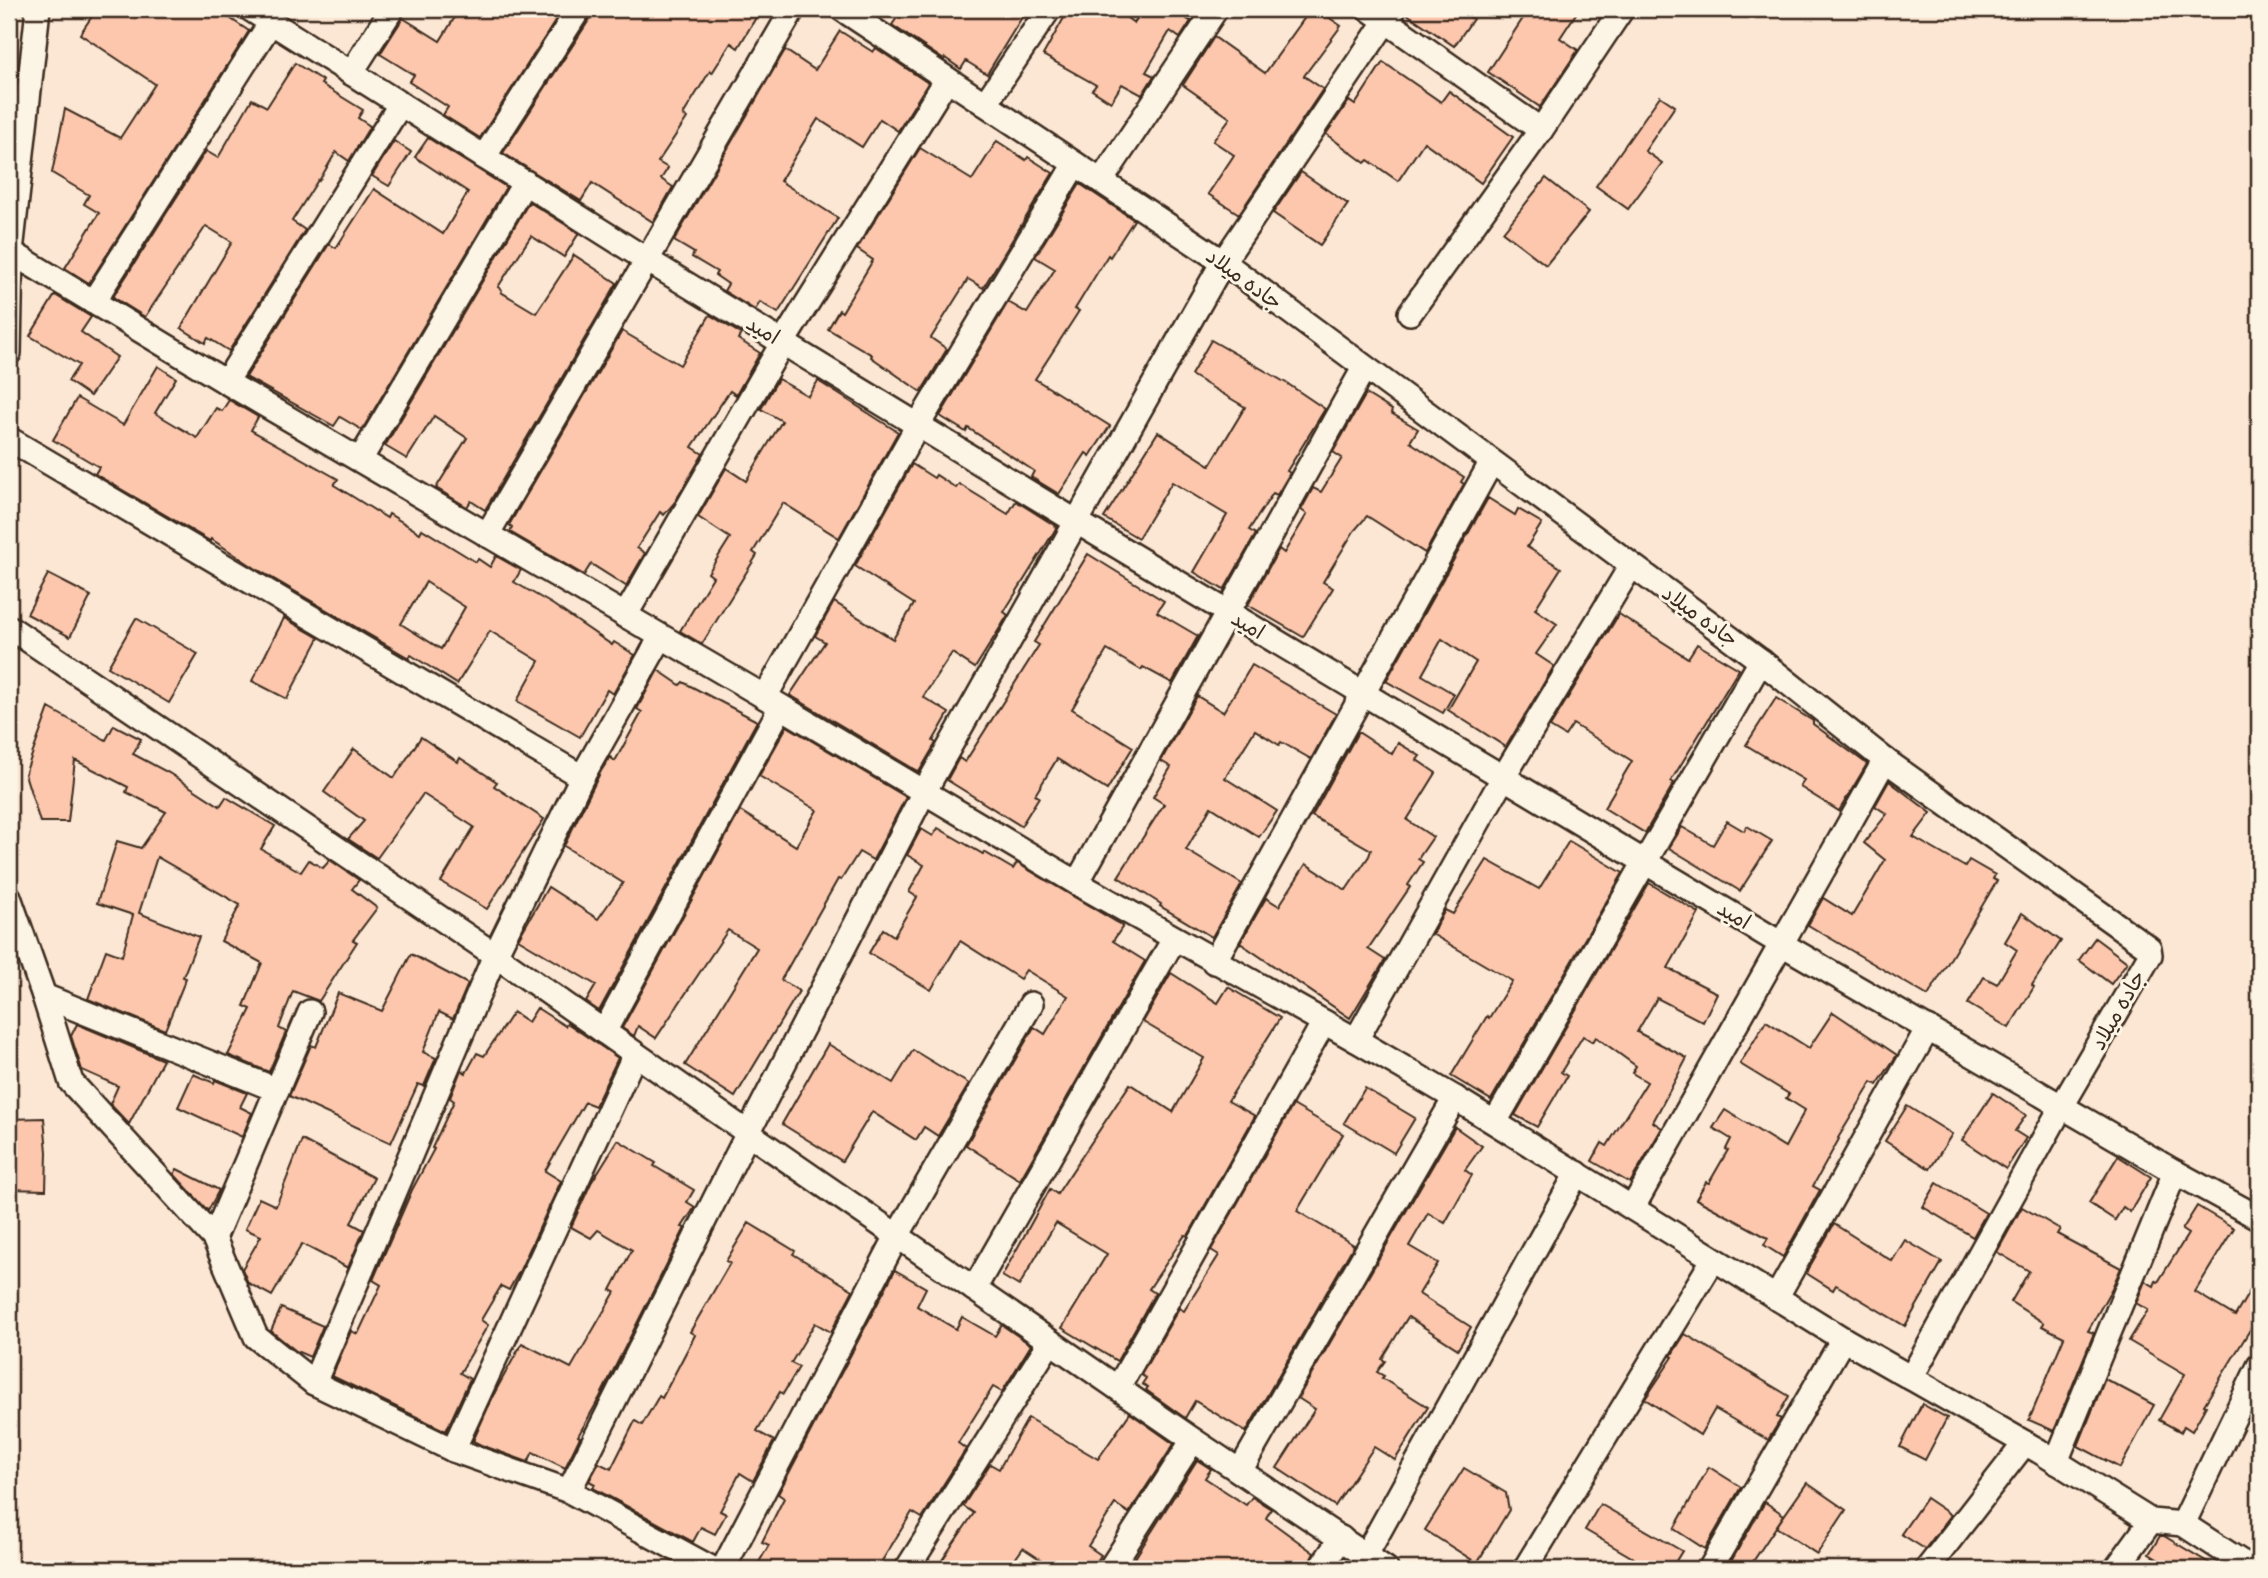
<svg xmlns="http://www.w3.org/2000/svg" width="2268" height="1578" font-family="Delius,'Playpen Sans Arabic',sans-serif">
<rect width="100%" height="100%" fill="#fce7d4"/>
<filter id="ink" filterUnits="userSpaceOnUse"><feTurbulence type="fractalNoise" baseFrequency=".0143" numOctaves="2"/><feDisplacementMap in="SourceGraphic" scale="14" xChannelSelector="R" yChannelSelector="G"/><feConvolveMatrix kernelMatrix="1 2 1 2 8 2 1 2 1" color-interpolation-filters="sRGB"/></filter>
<g filter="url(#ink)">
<g fill="#fcc7ad" stroke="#3b2a1e" stroke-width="2" fill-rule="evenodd">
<path d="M97,9H216L249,31L89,283L65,268L99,213L84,204L89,195L52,173L65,109L120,138L155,84L80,34Z"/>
<path d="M460,9H563L480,138L443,115L448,107L409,82L414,75L380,54L403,18L440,41Z"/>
<path d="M593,9H761L738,48L731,43L712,73L710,71L683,115L687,118L658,162L668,168L661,179L673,187L653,222L592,183L581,201L503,153L591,17Z"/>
<path d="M903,9H1027L987,74L966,61L961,69L945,58L944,60L892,25Z"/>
<path d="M1069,9H1115L1134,23L1141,12L1136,9H1193L1187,19L1191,21L1180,38L1170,31L1146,72L1154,76L1142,95L1122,84L1111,102L1092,90L1096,85L1043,55Z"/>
<path d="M1311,9H1317L1341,26L1304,76L1323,89L1239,214L1208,194L1234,155L1213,141L1230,118L1183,85L1214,37L1265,73Z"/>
<path d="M1408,9H1458L1473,19L1454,46L1407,14Z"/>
<path d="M1529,9H1579L1560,38L1578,50L1540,107L1488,72Z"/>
<path d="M840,31L873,52L876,48L928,83L898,131L880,119L862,147L818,119L780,181L838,218L778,313L760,302L755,310L724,291L728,284L715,275L717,272L692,257L694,253L674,241L785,50L815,70Z"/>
<path d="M1383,62L1441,102L1449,91L1513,137L1481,183L1424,142L1398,181L1368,160L1365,163L1326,134L1349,101L1355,105Z"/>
<path d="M295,63L323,81L321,84L363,110L358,118L370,126L349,161L336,152L319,181L318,180L292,221L305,230L229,351L208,338L205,343L181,328L232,242L206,226L145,317L113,297L206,151L218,158L252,99L267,107Z"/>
<path d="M1660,96L1675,106L1645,151L1662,163L1628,209L1596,186Z"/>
<path d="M428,138L506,187L362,430L340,417L334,426L246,377L329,244L336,248L374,189L443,234L468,192L415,157Z"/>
<path d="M394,141L411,152L389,186L372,176Z"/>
<path d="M997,141L1026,160L1028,157L1053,173L983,288L968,279L931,338L947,349L921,392L871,357L872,355L828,329L839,310L842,312L873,260L857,249L920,148L972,180Z"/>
<path d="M1301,172L1348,204L1320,245L1273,213Z"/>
<path d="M1546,178L1589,212L1546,265L1503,232Z"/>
<path d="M1080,184L1134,220L1110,257L1108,255L1075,309L1079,311L1035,379L1110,426L1090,456L1086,453L1059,494L1031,477L1034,471L968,428L966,432L940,416L1008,302L1027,313L1055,269L1035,257Z"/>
<path d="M529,202L579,233L564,257L531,236L498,287L502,290L501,292L536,313L574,255L617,283L485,510L471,501L467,507L436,488L467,438L434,416L407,459L385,446Z"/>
<path d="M55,295L91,317L81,332L117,357L90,396L68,381L79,365L30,336Z"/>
<path d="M710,315L741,334L738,339L760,353L736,395L730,391L692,447L703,454L675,502L664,515L660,512L637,548L645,553L626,586L591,564L584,575L510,532L512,527L509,525L622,331L680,365Z"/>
<path d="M1211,340L1288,384L1325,409L1287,471L1290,473L1277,495L1273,493L1249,530L1256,534L1224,590L1194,572L1227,515L1172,482L1138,538L1104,518L1158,432L1210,465L1245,407L1191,375Z"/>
<path d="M158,366L176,378L155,413L197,438L216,408L222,411L229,400L258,417L251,430L338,479L334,485L387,518L389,514L420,533L422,529L476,562L478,559L490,567L496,556L521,570L514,582L552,604L612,645L614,642L635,655L613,694L607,690L580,737L517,701L539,661L490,631L457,684L411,655L409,658L255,568L211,539L210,541L95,474L99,467L53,440L77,398L123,425ZM426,582L465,607L441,649L401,624Z"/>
<path d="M778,379L808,396L818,381L898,432L839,538L783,503L753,552L757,555L702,644L680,631L713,577L708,573L730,538L698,517L726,468L746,481L782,421L761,409Z"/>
<path d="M1366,394L1392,410L1391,413L1418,429L1410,442L1464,477L1461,482L1464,484L1425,553L1367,516L1354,531L1323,582L1333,588L1303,637L1248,605L1279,549L1284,553L1307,514L1301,510L1313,488L1321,492L1342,458L1333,452Z"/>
<path d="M912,464L934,478L936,475L956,488L959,484L1008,514L1016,501L1057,527L1004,612L1008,615L975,668L952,653L923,697L949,713L933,741L936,743L919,772L790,695L825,642L815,636L834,602L893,639L914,604L855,566Z"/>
<path d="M1488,498L1515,515L1518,509L1542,523L1527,547L1561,568L1535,609L1557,624L1536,654L1554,666L1506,747L1448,710L1476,662L1442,639L1422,675L1454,694L1443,713L1386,681Z"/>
<path d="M1088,554L1164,601L1157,612L1198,636L1172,683L1143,667L1141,670L1107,650L1072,709L1133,747L1107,790L1057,759L1035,795L1039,797L1021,826L947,780L959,758L965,762L1039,645L1034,642Z"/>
<path d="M48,574L91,596L70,637L27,614Z"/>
<path d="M1619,614L1688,658L1697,644L1739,669L1671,781L1674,783L1645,833L1604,808L1632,761L1573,724L1565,736L1550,727Z"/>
<path d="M136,618L198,654L169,703L108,667Z"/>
<path d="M284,618L319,638L287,699L252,681Z"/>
<path d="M1252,665L1336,714L1311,759L1281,742L1279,745L1255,730L1225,778L1277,811L1259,837L1211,807L1186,850L1242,884L1212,937L1160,906L1161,904L1118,877L1164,804L1153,797L1171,767L1161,761L1197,696L1223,712Z"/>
<path d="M658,670L680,685L683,682L757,721L599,1011L586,1002L596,985L518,939L548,887L598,919L623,883L564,846L601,771L610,757L615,761L642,712L637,709Z"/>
<path d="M1776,698L1813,721V724L1867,764L1839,811L1800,787L1804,780L1746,745Z"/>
<path d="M49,708L106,740L114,725L141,739L133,754L169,773L220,806L226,797L275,826L261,849L301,872L309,860L323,868L330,860L359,880L352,889L377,908L353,940L357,942L319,1001L293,991L279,1028L286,1032L269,1072L228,1055L251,1009L244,1006L262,963L221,941L240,905L157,857L139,913L199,937L183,977L186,978L165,1030L88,999L106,950L122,956L133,915L97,903L117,841L141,848L166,812L126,792L128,787L75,760L68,822H40L25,774Z"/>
<path d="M787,726L906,797L873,860L859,852L841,880L838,879L781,980L799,991L735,1097L685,1065L757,948L728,930L656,1038L638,1026L634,1036L622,1028L740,811L796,846L817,810L759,776Z"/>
<path d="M1358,732L1392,754L1398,743L1420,756L1417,760L1436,773L1407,820L1433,837L1418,859L1423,862L1408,885L1410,887L1368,949L1385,960L1350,1018L1240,943L1266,898L1279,906L1306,864L1346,890L1369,856L1371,850L1312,816Z"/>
<path d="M421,737L458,762L460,758L497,782L494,786L544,819L487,909L441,882L474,827L423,794L377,858L348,839L364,821L324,792L354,749L394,778Z"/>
<path d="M1889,781L1931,813L1913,837L1965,867L1969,860L1995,875L1993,879L1997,881L1928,996L1808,925L1823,898L1852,916L1885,860L1864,843L1887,814L1875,806Z"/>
<path d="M1727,821L1744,831L1747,826L1772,841L1740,891L1669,848L1682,827L1713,845Z"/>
<path d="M938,828L983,854L984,852L1013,869L1017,863L1123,926L1113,941L1145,961L1020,1180L966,1145L1034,1027L1045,1034L1068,996L1026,970L1020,979L960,941L931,990L869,953L883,929L894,936L917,897L909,892L924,865L907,855L921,829L933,836Z"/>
<path d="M1569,841L1623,873L1491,1100L1451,1076L1487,1016L1489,1018L1512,981L1432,934L1445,910L1453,914L1487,860L1539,889Z"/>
<path d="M1649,883L1699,913L1668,968L1717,993L1703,1022L1657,998L1637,1032L1687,1058L1653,1122L1662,1128L1630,1183L1592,1161L1602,1143L1607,1146L1647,1082L1632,1073L1636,1066L1596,1037L1593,1042L1583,1036L1561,1072L1567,1076L1537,1127L1515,1115Z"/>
<path d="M2022,913L2061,941L2032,985L2034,987L2009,1028L1968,1004L1984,977L1997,984L2017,950L2005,942Z"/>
<path d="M2095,938L2127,962L2111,984L2079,960Z"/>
<path d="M411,954L468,984L453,1019L439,1012L423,1052L436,1058L424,1086L418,1084L391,1143L289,1096L311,1045L316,1047L338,993L382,1011Z"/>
<path d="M1171,973L1218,1003L1228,987L1280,1018L1228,1101L1255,1116L1188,1236L1185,1235L1149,1289L1155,1293L1117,1361L1062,1328L1107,1254L1056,1223L1019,1286L1002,1276L1050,1189L1057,1194L1130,1084L1173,1112L1204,1058L1143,1022Z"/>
<path d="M537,1008L565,1026L567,1023L618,1058L595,1106L585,1102L545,1171L561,1181L520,1270L509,1290L501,1286L481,1320L488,1325L460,1373L470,1379L446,1431L332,1376L351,1331L358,1334L381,1285L373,1280L412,1190L434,1149L432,1148L454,1101L450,1098L461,1070L466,1073L477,1053L484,1056L513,1012L528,1022Z"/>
<path d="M1833,1012L1897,1055L1877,1085L1872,1082L1838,1138L1839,1139L1813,1186L1820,1190L1783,1257L1764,1245L1768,1238L1696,1199L1706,1182L1709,1183L1728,1150L1726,1149L1731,1139L1713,1128L1725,1110L1785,1147L1805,1110L1786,1098L1789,1094L1740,1064L1766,1021L1809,1048Z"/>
<path d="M77,1024L163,1060L129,1124L110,1104L118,1086L82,1070L71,1036Z"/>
<path d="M828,1044L893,1083L913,1050L969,1084L938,1136L924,1127L916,1140L872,1112L842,1161L782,1124Z"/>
<path d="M193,1074L214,1083L215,1080L247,1093L240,1107L252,1113L242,1137L178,1107Z"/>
<path d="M1365,1088L1415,1118L1394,1153L1344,1123Z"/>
<path d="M1993,1093L2026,1115L2015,1131L2026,1138L2006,1169L1962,1140Z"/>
<path d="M1293,1105L1343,1134L1297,1211L1354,1245L1246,1432L1195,1401L1185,1418L1146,1390L1148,1387L1142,1384L1146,1378L1141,1375L1179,1308L1184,1311L1219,1255L1211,1250Z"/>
<path d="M1907,1106L1952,1134L1930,1169L1885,1141Z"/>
<path d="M44,1118L47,1152L46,1190L9,1189V1119Z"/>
<path d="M1455,1127L1482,1146L1465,1170L1472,1175L1445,1223L1428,1213L1409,1246L1438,1263L1419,1294L1471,1327L1458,1349L1408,1317L1382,1359L1385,1361L1377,1372L1384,1376L1382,1378L1428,1407L1395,1460L1374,1447L1335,1506L1277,1468L1315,1409L1298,1398Z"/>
<path d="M302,1140L374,1178L351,1223L364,1230L348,1268L302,1244L272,1296L248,1283L242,1269L261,1236L245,1229L259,1198L276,1206Z"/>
<path d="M618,1140L656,1163L654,1166L694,1190L687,1202L695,1207L682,1227L685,1228L600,1397L578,1436L580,1437L565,1468L533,1452L528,1462L481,1445L473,1441L495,1392L522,1343L571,1368L615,1292L611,1290L632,1250L598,1230L591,1238L571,1227L591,1183Z"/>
<path d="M2118,1156L2151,1177L2130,1212L2123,1207L2115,1220L2089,1203Z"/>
<path d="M177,1169L219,1190L208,1211L174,1174Z"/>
<path d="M1937,1183L1986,1213L1973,1237L1923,1207Z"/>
<path d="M2197,1206L2234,1228L2195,1292L2235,1316L2259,1275V1315L2204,1405L2206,1406L2192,1431L2184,1426L2181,1432L2159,1420L2185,1374L2129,1341L2148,1310L2136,1303L2145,1281L2154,1286L2156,1281L2158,1282L2188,1234L2182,1230Z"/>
<path d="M2022,1207L2060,1229L2057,1234L2121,1268L2112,1288L2088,1331L2094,1333L2054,1431L2029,1420L2064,1337L2042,1326L2044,1323L2011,1302L2029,1271L1997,1252Z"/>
<path d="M749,1223L795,1251L793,1254L853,1290L831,1332L815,1323L791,1363L799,1367L783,1394L780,1392L757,1431L774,1441L753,1481L740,1473L720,1511L726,1514L715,1534L701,1527L693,1542L593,1488L595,1484L589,1481L599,1463L611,1469L635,1421L642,1425L659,1396L662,1398L695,1335L690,1332L730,1263L726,1261Z"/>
<path d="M1834,1224L1892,1261L1905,1240L1942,1262L1905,1326L1836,1285L1833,1290L1806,1273Z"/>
<path d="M895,1270L926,1288L917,1306L956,1329L962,1317L995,1336L1002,1325L1031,1345L1002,1392L993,1387L958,1443L966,1449L922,1518L912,1512L877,1569H755L769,1545L762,1542L784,1498L778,1494Z"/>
<path d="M281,1308L323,1326L310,1357L296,1351L271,1331Z"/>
<path d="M1685,1334L1789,1396L1777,1417L1781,1419L1768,1440L1715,1409L1700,1435L1645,1399L1673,1357L1671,1356Z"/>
<path d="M2105,1379L2154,1405L2120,1468L2078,1446Z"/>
<path d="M1922,1404L1947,1418L1925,1460L1900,1447Z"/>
<path d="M1130,1413L1174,1444L1129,1513L1115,1504L1088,1546L1101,1555L1092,1569H1055L1023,1548L1008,1569H936L974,1513L963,1506L990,1464L999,1469L1028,1418L1098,1459Z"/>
<path d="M1197,1460L1211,1469L1205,1478L1246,1505L1252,1497L1271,1509L1266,1518L1314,1553L1306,1569H1153L1135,1558Z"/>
<path d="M1709,1467L1741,1487L1705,1549L1674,1529Z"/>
<path d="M1464,1468L1506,1493L1509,1510L1477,1563L1425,1530Z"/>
<path d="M1807,1483L1846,1510L1817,1554L1776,1527Z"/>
<path d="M1926,1498L1951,1515L1925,1549L1901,1534Z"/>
<path d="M1765,1502L1784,1515L1748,1569H1736L1729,1565Z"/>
<path d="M1600,1504L1682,1551L1671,1569H1652L1585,1530Z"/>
<path d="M2160,1536H2164L2219,1569H2174L2149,1554Z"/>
</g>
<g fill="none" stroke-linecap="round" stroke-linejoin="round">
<g stroke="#3b2a1e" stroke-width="28">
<g id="street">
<path d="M250,9L647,260L1077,522L1780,943L2175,1172L2259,1218"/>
<path d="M842,9L1223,262L1761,661L1885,760L2149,948L2150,955L2062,1106L1911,1378"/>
<path d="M1369,9L1541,130"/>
<path d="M351,73L392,9"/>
<path d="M985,104L1049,9"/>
<path d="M484,157L579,9"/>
<path d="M1101,181L1216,9"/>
<path d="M9,251L226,382L765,697L1077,883L1356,1040L1455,1098L1843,1339L2039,1451L2151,1521L2183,1524L2252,1569"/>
<path d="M93,302L271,22"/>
<path d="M1410,313L1541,130L1622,9"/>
<path d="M9,353L11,252L38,9"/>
<path d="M226,382L400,105"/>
<path d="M9,439L582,777"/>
<path d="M360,460L525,182"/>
<path d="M487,535L793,9"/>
<path d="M625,616L783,342L947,79"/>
<path d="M9,627L495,955L748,1133L1193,1440L1386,1569"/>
<path d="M765,697L918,425L1075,164"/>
<path d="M1077,883L1364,368"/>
<path d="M9,897L44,996L71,1082L214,1238L256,1337L314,1383L453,1450L569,1491L713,1569"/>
<path d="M1214,962L1491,463"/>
<path d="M44,996L277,1090"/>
<path d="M604,1032L781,707"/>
<path d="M1356,1040L1503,778L1631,566"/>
<path d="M1495,1122L1761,661"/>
<path d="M1633,1207L1885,760"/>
<path d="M214,1238L310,1012"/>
<path d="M974,1289L1174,939"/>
<path d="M1776,1298L1928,1028"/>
<path d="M314,1383L495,955L582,777L661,637"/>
<path d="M1118,1388L1324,1022"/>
<path d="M453,1450L635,1054"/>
<path d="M2056,1462L2175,1172"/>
<path d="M1240,1471L1455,1098"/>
<path d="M569,1491L748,1133L924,792L1223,262L1394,9"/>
<path d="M2183,1524L2259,1366"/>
<path d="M1366,1555L1577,1173"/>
<path d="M723,1569L897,1236L1031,1004"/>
<path d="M907,1569L1050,1342"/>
<path d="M1110,1569L1193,1440"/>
<path d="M1320,1569L1341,1538"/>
<path d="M1525,1569L1713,1260"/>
<path d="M1710,1569L1843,1339"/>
<path d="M1927,1569L2025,1443"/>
<path d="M2116,1569L2151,1521"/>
</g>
</g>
<use href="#street" stroke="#fcf5e5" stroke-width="23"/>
</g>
</g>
<g text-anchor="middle" stroke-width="6" stroke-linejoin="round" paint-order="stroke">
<g font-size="21" fill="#3b2a1e" stroke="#fcf5e5">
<text transform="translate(1244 279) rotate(36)" y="7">جاده میلاد</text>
<text transform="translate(763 330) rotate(31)" y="7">امید</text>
<text transform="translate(1700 616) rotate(36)" y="7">جاده میلاد</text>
<text transform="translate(1248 625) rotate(31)" y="7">امید</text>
<text transform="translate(1734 915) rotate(31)" y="7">امید</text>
<text transform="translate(2118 1010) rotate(-60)" y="7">جاده میلاد</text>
</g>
</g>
<rect width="2268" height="1578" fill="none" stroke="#fcf5e5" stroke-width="35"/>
<rect x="18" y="18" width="2233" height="1543" fill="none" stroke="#3b2a1e" stroke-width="2.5" filter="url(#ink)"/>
</svg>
